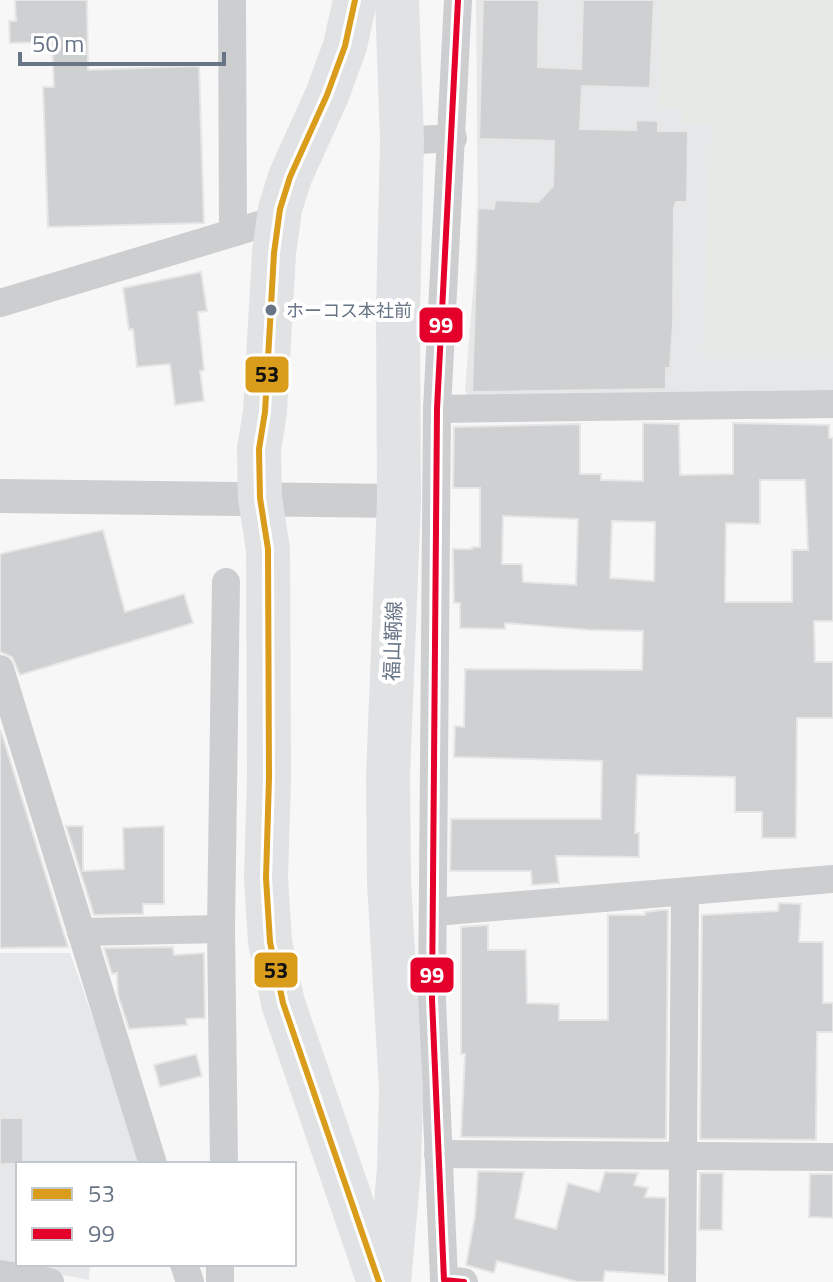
<svg xmlns="http://www.w3.org/2000/svg" width="833" height="1282" font-family="'Titillium Web','Noto Sans JP',sans-serif">
<rect width="100%" height="100%" fill="#f7f7f7"/>
<g fill="#e6e7e8">
<path d="M476,0H833V391L468,397L465,389L478,231Z"/>
<path d="M0,953H70L144,1164H18V1264H90L89,1280L0,1263Z"/>
</g>
<path fill="#e6eae5" d="M662,0H833V353H703L712,123H682L683,107L659,106Z"/>
<g fill="#cfd0d2" stroke="#e6e6e6" stroke-width="2" fill-rule="evenodd">
<path d="M15,0H87L88,70L199,66L204,223L48,227L43,87H54L52,42L10,43L9,21H16Z"/>
<path d="M483,0H539L538,67L581,69L583,0H654L650,88L582,86L580,129L636,130V120L658,121V131H688L687,202H676L674,209L673,323L670,368H666V389L472,392L478,208L494,209L495,200L538,202L553,186L554,141L479,139Z"/>
<path d="M201,272L207,311L198,312L204,370L200,371L204,401L175,405L170,364L137,367L133,329L129,330L123,288Z"/>
<path d="M643,423L679,424L680,475L733,474V423L829,425V438H833V621H814L815,662H833V718H797L796,838H762V812H735V777L637,775L635,833H639V857L556,856L559,883L532,885L531,871H450L451,819H601L602,761L454,757L455,726L464,727L465,669L642,670L643,631L590,630L505,623V629L460,628V603H454L453,549H472V547H480V488H453L454,427L580,424V474H601V480L643,481ZM760,480H805L808,550H792V602H725L726,523L760,524ZM503,516L578,519L576,585L523,582L522,564H502ZM612,521L655,522L654,581L610,578Z"/>
<path d="M103,530L125,612L184,594L193,623L20,675L12,657L0,652V554Z"/>
<path d="M0,731H1L68,947L0,948Z"/>
<path d="M66,826H83V871L124,869L123,828L164,826V904H143V914L94,915Z"/>
<path d="M779,903L801,904L799,942H823V1003H833V1032H817L816,1140L700,1139L702,915L778,911Z"/>
<path d="M662,910H668L666,1139L461,1137L465,1054H461V927L488,925V950H526L527,1003L559,1004V1020H608V915H645V912Z"/>
<path d="M173,947L174,955L204,953L205,1018L186,1019L187,1025L129,1029L118,995L117,973L112,974L104,948Z"/>
<path d="M196,1054L202,1076L160,1087L154,1065Z"/>
<rect x="0" y="1118" width="23" height="46"/>
<path d="M478,1171L524,1172L515,1218L556,1229L568,1183L599,1192L605,1172L638,1173L634,1185L648,1188L645,1197L666,1198L665,1275L605,1271L603,1282H578L497,1261L494,1273L466,1265L475,1216Z"/>
<path d="M700,1173H723L722,1230H699Z"/>
<path d="M810,1174H833V1218L809,1217Z"/>
</g>
<g fill="none" stroke-linecap="round" stroke-linejoin="round">
<g stroke="#cdced0" stroke-width="28">
<path d="M232,0L233,233"/>
<path d="M458,0L437,409L432,999L444,1280L464,1282"/>
<path d="M402,141L453,138"/>
<path d="M0,303L279,219"/>
<path d="M437,409L833,404"/>
<path d="M0,669L153,1164"/>
<path d="M435,912L833,879"/>
<path d="M81,932L221,929"/>
<path d="M438,1154L833,1157"/>
<path d="M224,1164L221,929L226,582"/>
<path d="M184,1264L190,1282"/>
<path d="M0,1274L50,1282"/>
<path d="M220,1280V1264"/>
<path d="M682,1282L685,892"/>
</g>
<path stroke="#cdced0" stroke-width="34" d="M0,496L399,501"/>
<g stroke="#e1e2e3" stroke-width="44">
<path d="M355,0L345,46L327,95L290,177L280,209L274,253L265,412L259,449L260,498L268,549L269,778L266,878L270,942L283,1003L379,1282"/>
<path d="M389,1282L399,1169L401,1089L389,882L388,775L399,501L398,312L402,141L397,0"/>
</g>
<g stroke="#fff" stroke-width="12">
<path id="bus-1" d="M355,0L345,46L327,95L290,177L280,209L274,253L265,412L259,449L260,498L268,549L269,778L266,878L270,942L283,1003L379,1282"/>
</g>
<g stroke="#fff" stroke-width="12">
<path id="bus-2" d="M458,0L437,409L432,999L444,1280L464,1282"/>
</g>
<use href="#bus-1" stroke="#da9c1b" stroke-width="6"/>
<use href="#bus-2" stroke="#e4002b" stroke-width="6"/>
</g>
<circle fill="#687586" stroke="#fff" stroke-width="3" cx="271" cy="310" r="7"/>
<g text-anchor="middle" stroke-width="8" stroke-linejoin="round" paint-order="stroke">
<g font-size="18" fill="#687586" stroke="#fff" text-anchor="start">
<text x="286" y="317">ホーコス本社前</text>
</g>
<g font-size="20" fill="#687586" stroke="#fff">
<text transform="translate(393 641) rotate(-88)" y="7">福山鞆線</text>
</g>
</g>
<g stroke="#fff" stroke-width="3">
<rect x="418" y="306" width="46" height="38" rx="8" fill="#e4002b"/>
<rect x="244" y="355" width="46" height="39" rx="8" fill="#da9c1b"/>
<rect x="253" y="951" width="46" height="38" rx="8" fill="#da9c1b"/>
<rect x="409" y="956" width="46" height="38" rx="8" fill="#e4002b"/>
</g>
<g font-size="22" text-anchor="middle" font-weight="bold" fill="#fff">
<text x="441" y="333">99</text>
<text x="432" y="983">99</text>
</g>
<g font-size="22" text-anchor="middle" font-weight="bold" fill="#111">
<text x="267" y="382">53</text>
<text x="276" y="978">53</text>
</g>
<rect x="16" y="1162" width="280" height="104" fill="#ffffff" stroke="#c3c8cf" stroke-width="2"/>
<rect x="32" y="1188" width="40" height="12" fill="#da9c1b" stroke="#c3c8cf" stroke-width="2"/>
<text x="88" y="1202" font-size="24" fill="#687586">53</text>
<rect x="32" y="1228" width="40" height="12" fill="#e4002b" stroke="#c3c8cf" stroke-width="2"/>
<text x="88" y="1242" font-size="24" fill="#687586">99</text>
<path d="M20 52v12h204v-12" fill="none" stroke="#687586" stroke-width="4"/>
<text x="32" y="52" font-size="24" fill="#687586" stroke="#ffffff" stroke-width="6" paint-order="stroke">50 m</text>
</svg>
